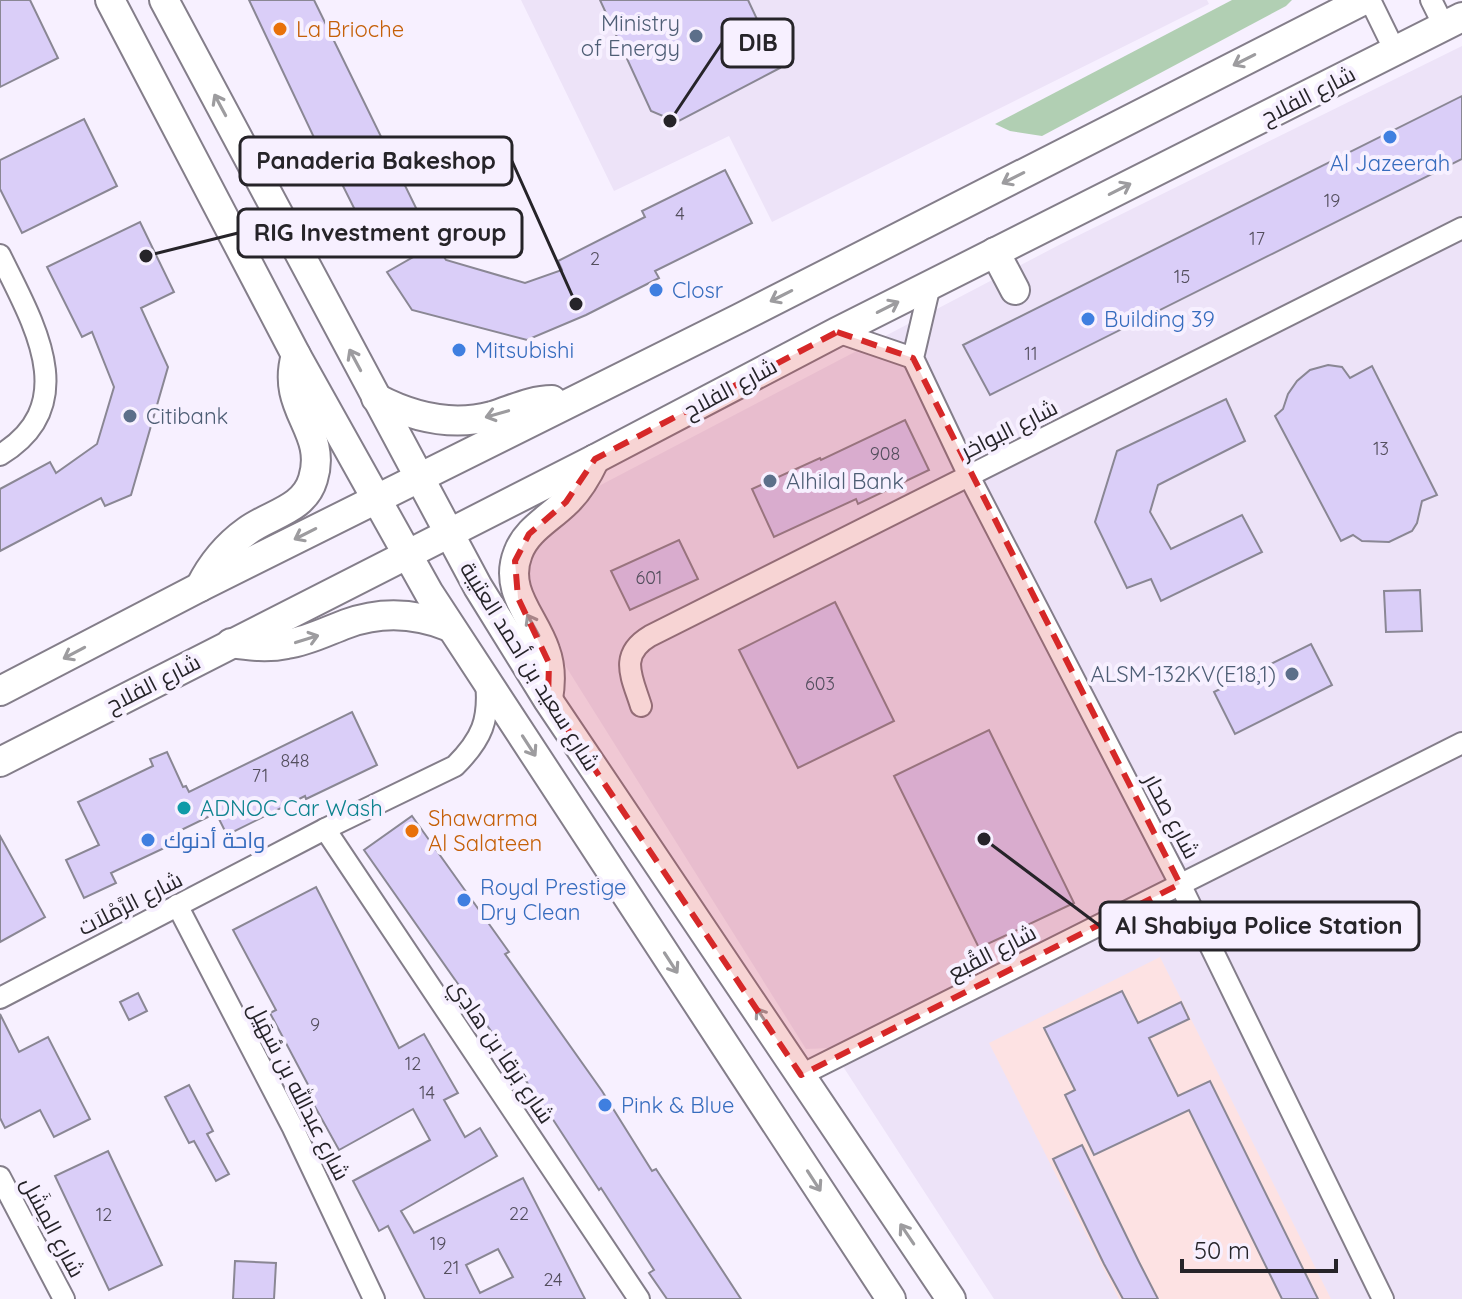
<svg xmlns="http://www.w3.org/2000/svg" width="1462" height="1299" font-family="Quicksand,Cairo,sans-serif">
<rect width="100%" height="100%" fill="#f7f0ff"/>
<g fill="#ede3f8">
<path d="M521,0H1207L1209,4L772,222L729,136L614,191Z"/>
<path d="M1462,46V1299H994L831,1048L806,1049L548,638L525,593L529,552L553,510L1059,245Z"/>
</g>
<path fill="#fde2e3" d="M1160,957L1331,1299H1119L989,1043Z"/>
<path fill="#b1cfb3" d="M1232,0H1292L1286,6L1042,136L1010,131L995,124Z"/>
<g fill="#dacef8" stroke="#8a8794" stroke-width="2" fill-rule="evenodd">
<path d="M0,0H30L58,58L0,87Z"/>
<path d="M249,0H314L419,214L369,238L322,144L318,146Z"/>
<path d="M600,0H748L780,68L677,122L651,111Z"/>
<path d="M1462,96V159L990,395L963,345Z"/>
<path d="M84,119L117,186L22,233L0,189V160Z"/>
<path d="M725,170L752,223L655,271L659,278L586,315L527,340L412,310L387,272L436,244L446,260L525,283L562,270L558,261L645,217L642,211Z"/>
<path d="M140,222L174,292L141,308L168,367L131,495L105,506L101,498L0,551V489L50,462L56,473L97,444L114,387L92,332L82,337L47,267Z"/>
<path d="M1328,365L1342,367L1350,378L1372,366L1437,495L1422,501L1417,523L1412,531L1389,542L1362,541L1353,535L1341,541L1275,416L1283,409L1288,394L1297,381L1310,370Z"/>
<path d="M1226,399L1245,441L1158,485L1150,512L1171,549L1242,515L1262,552L1161,601L1151,579L1127,588L1095,522L1117,451Z"/>
<path d="M905,420L929,470L858,504L856,499L774,537L752,489L820,458L821,460Z"/>
<path d="M679,540L698,579L630,610L611,571Z"/>
<path d="M1420,590L1422,631L1386,632L1384,591Z"/>
<path d="M835,602L894,721L798,768L739,650Z"/>
<path d="M1311,644L1332,685L1235,734L1214,692Z"/>
<path d="M352,712L377,765L306,799L305,796L227,835L216,813L173,834L177,842L111,873L116,883L84,898L66,860L99,845L78,802L153,766L150,759L167,752L183,787L186,786L189,792Z"/>
<path d="M989,730L1074,903L979,948L894,776Z"/>
<path d="M412,816L509,952L505,954L602,1091L652,1171L656,1169L741,1299H667L649,1273L654,1270L601,1188L599,1190L552,1118L364,850Z"/>
<path d="M0,836L45,917L0,942Z"/>
<path d="M316,887L399,1048L424,1034L458,1093L444,1100L465,1137L480,1128L497,1156L401,1211L414,1233L523,1178L585,1299H425L388,1226L379,1231L353,1181L430,1140L413,1109L339,1150L309,1096L313,1094L270,1013L276,1010L233,930ZM498,1249L513,1277L480,1293L466,1265Z"/>
<path d="M1122,991L1138,1023L1181,1002L1189,1019L1149,1038L1178,1096L1210,1081L1318,1299H1282L1189,1110L1094,1155L1065,1095L1075,1090L1044,1028Z"/>
<path d="M138,993L147,1011L129,1020L120,1002Z"/>
<path d="M0,1014L19,1052L48,1037L90,1119L54,1137L40,1110L5,1128L0,1118Z"/>
<path d="M189,1085L213,1131L207,1134L229,1174L216,1181L194,1141L189,1143L165,1097Z"/>
<path d="M1082,1145L1139,1262L1158,1299H1123L1104,1264L1053,1159Z"/>
<path d="M108,1151L162,1265L109,1290L55,1176Z"/>
<path d="M235,1261L276,1263L274,1299H233Z"/>
</g>
<g fill="none" stroke-linecap="round" stroke-linejoin="round">
<g stroke="#847e8a" stroke-width="24">
<g id="street">
<path d="M1370,0L1395,51"/>
<path d="M1431,0L1444,26"/>
<path d="M0,255C32,321 84,404 0,455"/>
<path d="M930,285L913,358L969,476L1180,884L1383,1299"/>
<path d="M837,332L913,358"/>
<path d="M641,706C632,677 618,655 650,636L1462,228"/>
<path d="M325,829L639,1299"/>
<path d="M177,905L293,1128L374,1299"/>
<path d="M0,998L325,829L455,766C482,739 490,720 486,681"/>
<path d="M801,1075L1462,743"/>
<path d="M0,1177L64,1299"/>
</g>
</g>
<g stroke="#847e8a" stroke-width="32">
<g id="secondary">
<path d="M110,0L296,355L429,593L891,1299"/>
<path d="M164,0L478,587L548,700L951,1299"/>
<path d="M995,252L1015,290"/>
<path d="M376,398C412,417 451,427 492,416C512,410 531,400 552,400"/>
<path d="M200,587C211,565 226,546 247,531C270,514 304,510 313,479C328,430 280,410 296,355"/>
<path d="M231,643C250,646 268,648 287,644C308,641 327,631 346,624C381,611 416,613 450,627"/>
<path d="M0,691L200,587L740,318L1364,0"/>
<path d="M548,699C551,682 551,666 545,650C534,617 503,591 518,553C526,531 547,520 564,504C578,492 587,476 595,459"/>
<path d="M0,762L595,459L837,332L1462,17"/>
</g>
</g>
<use href="#street" stroke="#fff" stroke-width="20"/>
<use href="#secondary" stroke="#fff" stroke-width="28"/>
</g>
<defs><path id="oneway-shaft" d="M-6 0H5M1.5-3L5.5 0L1.5 3" fill="none" stroke-width="1.6" stroke-linecap="round" stroke-linejoin="round" transform="scale(2)"/></defs>
<g stroke="#9d9c9f">
<use href="#oneway-shaft" transform="translate(1244 60) rotate(153)"/>
<use href="#oneway-shaft" transform="translate(220 105) rotate(-118)"/>
<use href="#oneway-shaft" transform="translate(1013 178) rotate(153)"/>
<use href="#oneway-shaft" transform="translate(1120 189) rotate(-27)"/>
<use href="#oneway-shaft" transform="translate(781 296) rotate(153)"/>
<use href="#oneway-shaft" transform="translate(888 307) rotate(-27)"/>
<use href="#oneway-shaft" transform="translate(355 360) rotate(-118)"/>
<use href="#oneway-shaft" transform="translate(497 414) rotate(164)"/>
<use href="#oneway-shaft" transform="translate(305 534) rotate(153)"/>
<use href="#oneway-shaft" transform="translate(533 625) rotate(-119)"/>
<use href="#oneway-shaft" transform="translate(307 639) rotate(-17)"/>
<use href="#oneway-shaft" transform="translate(74 653) rotate(152)"/>
<use href="#oneway-shaft" transform="translate(529 746) rotate(57)"/>
<use href="#oneway-shaft" transform="translate(671 963) rotate(57)"/>
<use href="#oneway-shaft" transform="translate(763 1018) rotate(-124)"/>
<use href="#oneway-shaft" transform="translate(814 1181) rotate(57)"/>
<use href="#oneway-shaft" transform="translate(907 1234) rotate(-124)"/>
</g>
<path fill="#d62828" fill-opacity="0.2" stroke="#d62828" stroke-width="6" stroke-dasharray="16 10" stroke-linejoin="round" d="M837,332L913,358L1180,884L801,1075L548,700L549,663L518,598L515,561L529,534L566,502L595,459Z"/>
<g fill="#e8710a" stroke="#f7f0ff" stroke-width="3">
<circle cx="280" cy="29" r="8"/>
<circle cx="412" cy="831" r="8"/>
</g>
<g fill="#5c6f8a" stroke="#f7f0ff" stroke-width="3">
<circle cx="696" cy="36" r="8"/>
<circle cx="130" cy="416" r="8"/>
<circle cx="770" cy="481" r="8"/>
<circle cx="1292" cy="674" r="8"/>
</g>
<g fill="#3f7fe0" stroke="#f7f0ff" stroke-width="3">
<circle cx="1390" cy="137" r="8"/>
<circle cx="656" cy="290" r="8"/>
<circle cx="1088" cy="319" r="8"/>
<circle cx="459" cy="350" r="8"/>
<circle cx="148" cy="840" r="8"/>
<circle cx="464" cy="900" r="8"/>
<circle cx="605" cy="1105" r="8"/>
</g>
<circle fill="#0f9aa8" stroke="#f7f0ff" stroke-width="3" cx="184" cy="808" r="8"/>
<g text-anchor="middle" stroke-width="8" stroke-linejoin="round" paint-order="stroke">
<g font-size="18" fill="#534e5d">
<text x="1332" y="207">19</text>
<text x="680" y="220">4</text>
<text x="1257" y="245">17</text>
<text x="595" y="265">2</text>
<text x="1182" y="283">15</text>
<text x="1031" y="360">11</text>
<text x="1381" y="455">13</text>
<text x="885" y="460">908</text>
<text x="649" y="584">601</text>
<text x="820" y="690">603</text>
<text x="295" y="767">848</text>
<text x="260" y="782">71</text>
<text x="315" y="1031">9</text>
<text x="413" y="1070">12</text>
<text x="427" y="1099">14</text>
<text x="519" y="1220">22</text>
<text x="104" y="1221">12</text>
<text x="438" y="1250">19</text>
<text x="451" y="1274">21</text>
<text x="553" y="1286">24</text>
</g>
<g font-size="22" fill="#4e5e75" stroke="#f7f0ff" text-anchor="end">
<text x="680" y="31">Ministry<tspan x="680" dy="25">of Energy</tspan></text>
<text x="146" y="424" text-anchor="start">Citibank</text>
<text x="786" y="489" text-anchor="start">Alhilal Bank</text>
<text x="1276" y="682">ALSM-132KV(E18,1)</text>
</g>
<g font-size="22" fill="#c56008" stroke="#f7f0ff" text-anchor="start">
<text x="296" y="37">La Brioche</text>
<text x="428" y="826">Shawarma<tspan x="428" dy="25">Al Salateen</tspan></text>
</g>
<g font-size="22" fill="#262429" stroke="#f7f0ff">
<text transform="translate(1308 95) rotate(-27)" y="8">شارع الفلاح</text>
<text transform="translate(730 388) rotate(-28)" y="8">شارع الفلاح</text>
<text transform="translate(1009 429) rotate(-27)" y="8">شارع البواخر</text>
<text transform="translate(530 666) rotate(58)" y="8">شارع سعيد بن أحمد العتيبة</text>
<text transform="translate(153 683) rotate(-27)" y="8">شارع الفلاح</text>
<text transform="translate(1172 816) rotate(62)" y="8">شارع صحار</text>
<text transform="translate(130 903) rotate(-27)" y="8">شارع الرَّمْلاَت</text>
<text transform="translate(992 952) rotate(-27)" y="8">شارع القُبع</text>
<text transform="translate(502 1051) rotate(56)" y="8">شارع بَرقا بن هادِي</text>
<text transform="translate(299 1091) rotate(63)" y="8">شارع عبدالله بن سُهَيل</text>
<text transform="translate(53 1227) rotate(62)" y="8">شارع المِشَل</text>
</g>
<g font-size="22" fill="#366cbe" stroke="#f7f0ff" text-anchor="start">
<text x="1390" y="171" text-anchor="middle">Al Jazeerah</text>
<text x="672" y="298">Closr</text>
<text x="1104" y="327">Building 39</text>
<text x="475" y="358">Mitsubishi</text>
<text x="164" y="848">واحة أدنوك</text>
<text x="480" y="895">Royal Prestige<tspan x="480" dy="25">Dry Clean</tspan></text>
<text x="621" y="1113">Pink &amp; Blue</text>
</g>
<g font-size="22" fill="#0d838f" stroke="#f7f0ff" text-anchor="start">
<text x="200" y="816">ADNOC Car Wash</text>
</g>
</g>
<path fill="none" stroke="#262429" stroke-width="3" d="M670 121L722 43M576 304L512 161M146 256L238 233M984 839L1100 926"/>
<g fill="#262429" stroke="#f7f0ff" stroke-width="3">
<circle cx="670" cy="121" r="8"/>
<circle cx="576" cy="304" r="8"/>
<circle cx="146" cy="256" r="8"/>
<circle cx="984" cy="839" r="8"/>
</g>
<g fill="#f7f0ff" stroke="#262429" stroke-width="3">
<rect x="722" y="19" width="71" height="48" rx="8"/>
<rect x="240" y="137" width="272" height="48" rx="8"/>
<rect x="238" y="209" width="284" height="48" rx="8"/>
<rect x="1100" y="902" width="319" height="48" rx="8"/>
</g>
<g font-size="24" text-anchor="middle" font-weight="bold" fill="#262429">
<text x="758" y="51">DIB</text>
<text x="376" y="169">Panaderia Bakeshop</text>
<text x="380" y="241">RIG Investment group</text>
<text x="1259" y="934">Al Shabiya Police Station</text>
</g>
<path d="M1182 1259v12h154v-12" fill="none" stroke="#262429" stroke-width="4"/>
<text x="1194" y="1259" font-size="24" fill="#262429" stroke="#f7f0ff" stroke-width="6" paint-order="stroke">50 m</text>
</svg>
